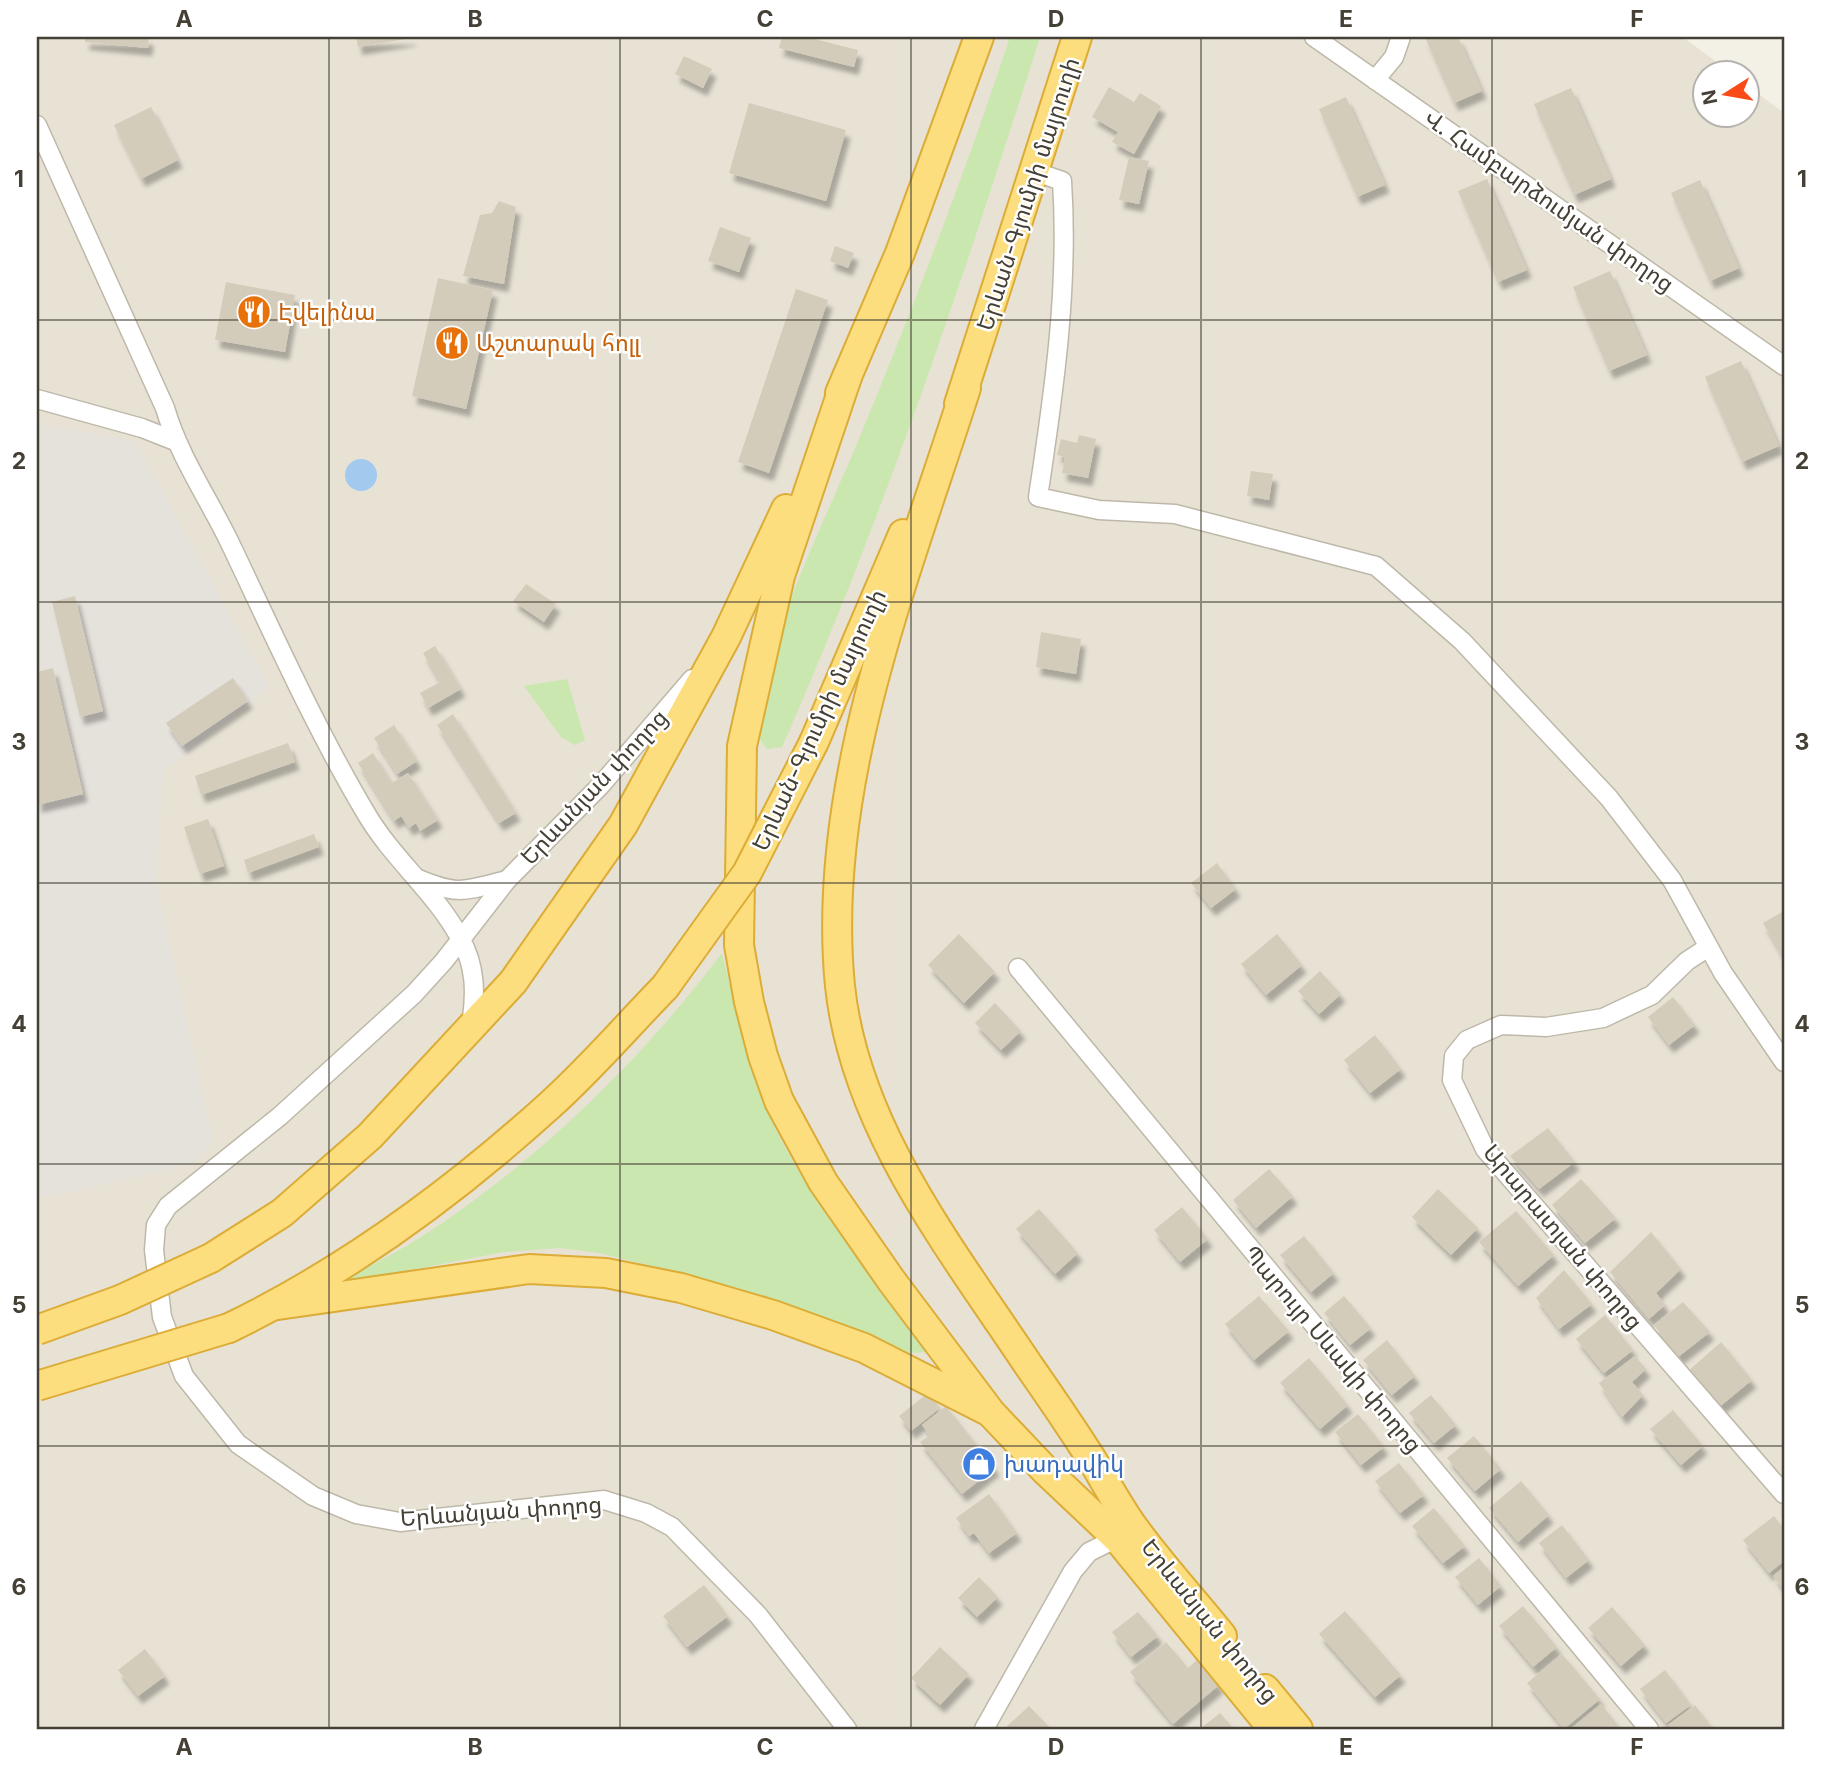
<svg xmlns="http://www.w3.org/2000/svg" width="1821" height="1766" font-family="Inter,'Noto Sans Armenian',sans-serif">
<defs>
<filter id="shadow"><feDropShadow dx="4.5" dy="8" stdDeviation="2" flood-color="#0004"/></filter>
</defs>
<rect width="100%" height="100%" fill="#f3f0e6"/>
<path fill="#e7e2d4" d="M37,37H1683L1731,73L1706,74V116H1748V86L1784,113V1729H37Z"/>
<path fill="#e5e1db" d="M37,424L135,441L270,688L163,771L156,882L213,1141L193,1164L37,1199Z"/>
<g fill="#c9e7af">
<path d="M1010,37H1040C964,277 884,516 782,747L767,749L759,738C763,637 823,527 861,434C915,303 966,171 1010,37Z"/>
<path d="M567,679L585,740L575,745L561,737L524,686Z"/>
<path d="M722,953C739,1021 753,1089 787,1151C827,1223 881,1288 930,1352L906,1353L737,1288L600,1253L560,1248L504,1252L332,1285C362,1269 393,1255 421,1237C538,1161 638,1064 722,953Z"/>
</g>
<circle fill="#a2caef" cx="361" cy="475" r="16"/>
<g fill="#d4ccbb" filter="url(#shadow)">
<path d="M85,37H149L148,48L85,42Z"/>
<path d="M356,37H412V38L358,47Z"/>
<path d="M782,37H807L858,50L854,67L779,48Z"/>
<path d="M1425,37H1458L1482,91L1454,103Z"/>
<path d="M684,56L712,69L703,88L675,74Z"/>
<path d="M1109,87L1134,102L1140,93L1161,106L1134,154L1112,142L1118,132L1092,117Z"/>
<path d="M1571,88L1611,179L1574,195L1534,104Z"/>
<path d="M1346,97L1385,185L1357,197L1319,109Z"/>
<path d="M749,103L846,130L826,201L729,173Z"/>
<path d="M151,107L178,160L141,179L114,125Z"/>
<path d="M1129,157L1149,161L1139,204L1119,200Z"/>
<path d="M1487,179L1527,270L1498,282L1458,191Z"/>
<path d="M1700,180L1739,268L1710,281L1671,193Z"/>
<path d="M499,201L516,207L504,284L463,276L480,215L492,213Z"/>
<path d="M720,227L751,238L739,272L708,261Z"/>
<path d="M835,246L854,253L848,268L830,261Z"/>
<path d="M1610,271L1647,355L1609,371L1573,287Z"/>
<path d="M438,278L493,290L466,409L412,396Z"/>
<path d="M226,282L295,295L285,352L215,340Z"/>
<path d="M796,289L828,300L769,473L738,462Z"/>
<path d="M1741,361L1779,446L1742,462L1705,377Z"/>
<path d="M1079,435L1096,439L1088,478L1062,473L1065,457L1057,455L1061,439L1077,443Z"/>
<path d="M1251,471L1273,474L1269,500L1247,496Z"/>
<path d="M526,584L556,604L544,622L513,601Z"/>
<path d="M75,596L103,711L80,717L52,602Z"/>
<path d="M1041,632L1081,639L1076,674L1036,667Z"/>
<path d="M435,646L461,689L428,708L420,693L440,682L423,653Z"/>
<path d="M53,668L83,794L37,805V672Z"/>
<path d="M233,678L248,701L182,746L166,723Z"/>
<path d="M453,714L516,813L499,823L437,725Z"/>
<path d="M394,725L417,761L397,774L374,738Z"/>
<path d="M288,743L295,762L201,795L195,776Z"/>
<path d="M373,753L392,783L408,773L438,820L420,831L416,823L409,828L401,816L394,821L358,763Z"/>
<path d="M208,819L224,866L200,874L184,827Z"/>
<path d="M314,834L319,847L248,873L244,860Z"/>
<path d="M1217,863L1236,889L1211,908L1191,883Z"/>
<path d="M1784,911V959L1763,923Z"/>
<path d="M959,934L995,972L964,1003L928,965Z"/>
<path d="M1277,934L1302,965L1266,995L1241,964Z"/>
<path d="M1320,971L1341,994L1319,1014L1298,991Z"/>
<path d="M1673,997L1695,1025L1669,1045L1648,1017Z"/>
<path d="M995,1003L1021,1031L1001,1050L975,1023Z"/>
<path d="M1375,1035L1401,1069L1370,1093L1344,1060Z"/>
<path d="M1548,1128L1575,1162L1539,1189L1510,1156Z"/>
<path d="M1269,1169L1293,1196L1256,1228L1233,1200Z"/>
<path d="M1581,1179L1616,1218L1585,1243L1552,1205Z"/>
<path d="M1438,1189L1478,1228L1451,1255L1412,1217Z"/>
<path d="M1182,1207L1208,1239L1180,1262L1154,1230Z"/>
<path d="M1039,1209L1078,1253L1055,1274L1016,1229Z"/>
<path d="M1516,1211L1554,1255L1518,1286L1479,1242Z"/>
<path d="M1651,1232L1681,1269L1656,1293L1665,1305L1649,1319L1610,1272Z"/>
<path d="M1304,1236L1334,1273L1311,1292L1280,1255Z"/>
<path d="M1564,1270L1592,1304L1559,1329L1536,1298Z"/>
<path d="M1259,1296L1289,1331L1254,1360L1225,1324Z"/>
<path d="M1344,1296L1371,1328L1350,1345L1324,1313Z"/>
<path d="M1683,1302L1710,1332L1678,1357L1654,1325Z"/>
<path d="M1605,1315L1633,1350L1604,1373L1576,1339Z"/>
<path d="M1387,1340L1415,1376L1392,1395L1363,1360Z"/>
<path d="M1721,1342L1752,1380L1718,1408L1687,1372Z"/>
<path d="M1635,1356L1646,1369L1632,1382L1643,1395L1622,1417L1599,1383Z"/>
<path d="M1309,1358L1348,1405L1320,1429L1280,1383Z"/>
<path d="M928,1393L940,1408L911,1431L899,1416Z"/>
<path d="M1431,1395L1456,1425L1434,1443L1409,1413Z"/>
<path d="M946,1406L995,1468L962,1494L920,1442L930,1435L922,1425Z"/>
<path d="M1673,1410L1703,1446L1681,1465L1650,1429Z"/>
<path d="M1358,1414L1384,1447L1361,1465L1335,1432Z"/>
<path d="M1474,1436L1501,1469L1475,1491L1447,1458Z"/>
<path d="M1399,1463L1424,1495L1400,1513L1375,1481Z"/>
<path d="M1521,1481L1549,1515L1518,1542L1489,1508Z"/>
<path d="M989,1494L1017,1533L989,1553L974,1533L969,1536L956,1518Z"/>
<path d="M1434,1508L1465,1546L1443,1563L1412,1526Z"/>
<path d="M1774,1516L1784,1529V1561L1769,1573L1743,1540Z"/>
<path d="M1562,1525L1589,1560L1566,1578L1539,1543Z"/>
<path d="M1479,1558L1501,1586L1478,1605L1455,1577Z"/>
<path d="M1784,1567V1590L1773,1576Z"/>
<path d="M979,1577L998,1597L977,1617L958,1598Z"/>
<path d="M704,1585L728,1616L687,1647L663,1616Z"/>
<path d="M1523,1606L1557,1647L1533,1667L1499,1626Z"/>
<path d="M1612,1607L1645,1645L1621,1666L1588,1628Z"/>
<path d="M1345,1611L1401,1675L1375,1697L1319,1634Z"/>
<path d="M1138,1612L1158,1636L1131,1657L1112,1632Z"/>
<path d="M1166,1642L1188,1668L1198,1659L1219,1685L1173,1724L1130,1672Z"/>
<path d="M940,1647L969,1674L940,1705L911,1678Z"/>
<path d="M145,1649L165,1676L138,1696L118,1670Z"/>
<path d="M1562,1654L1600,1699L1564,1729L1527,1683Z"/>
<path d="M1665,1670L1691,1705L1666,1723L1640,1689Z"/>
<path d="M1601,1704L1621,1729H1570Z"/>
<path d="M1695,1705L1713,1729H1672L1668,1725Z"/>
<path d="M1029,1706L1051,1729H1004Z"/>
<path d="M1220,1713L1234,1729H1200Z"/>
</g>
<g fill="none" stroke-linecap="round" stroke-linejoin="round">
<g stroke="#beb8a9" stroke-width="21">
<g id="minor">
<path d="M1314,37L1784,366"/>
<path d="M1375,80L1394,57L1401,37"/>
<path d="M37,125L165,408C179,456 207,496 229,541C273,633 315,728 367,815C393,859 436,893 460,938C476,966 476,994 471,1025"/>
<path d="M1036,172L1062,181C1069,287 1054,392 1038,497L1099,510L1175,514L1376,566L1462,641L1609,798L1672,880L1723,973L1784,1062"/>
<path d="M37,399L142,428L175,441"/>
<path d="M692,679L601,785L507,880L444,961L414,994L280,1116L168,1206L156,1225L154,1250L162,1317L184,1376L238,1444L313,1496L356,1514L400,1522L604,1500L646,1513L672,1527L758,1615L847,1729"/>
<path d="M416,878C458,896 464,891 507,880"/>
<path d="M1707,948L1687,961L1652,995L1603,1018L1546,1027L1501,1025L1467,1040L1454,1056L1452,1080L1485,1149L1784,1494"/>
<path d="M1018,968L1649,1729"/>
<path d="M984,1729L1073,1571L1089,1552L1125,1534"/>
</g>
</g>
<g stroke="#dcac37" stroke-width="32">
<g id="trunk">
<path d="M847,377L780,576L742,746L739,945L749,1002L763,1056L779,1101L823,1182L891,1280L991,1413L1045,1470L1118,1539L1273,1729"/>
<path d="M966,388C906,576 820,785 840,986C855,1129 952,1250 1029,1366C1050,1396 1071,1427 1091,1458C1105,1481 1118,1506 1134,1528C1161,1565 1193,1600 1222,1636"/>
<path d="M840,393L900,253L979,37"/>
<path d="M959,404L1077,37"/>
<path d="M814,742L903,534"/>
<path d="M211,1258L282,1213L370,1136L513,982L623,825L726,637L786,509"/>
<path d="M278,1305L529,1269L606,1273L681,1288L773,1315L864,1348L988,1411"/>
<path d="M229,1328C347,1271 454,1192 550,1105C591,1068 627,1026 665,987"/>
<path d="M1265,1689L1298,1729"/>
</g>
</g>
<use href="#minor" stroke="#fff" stroke-width="18"/>
<use href="#trunk" stroke="#fcde7e" stroke-width="28"/>
<g stroke="#dcac37" stroke-width="32" stroke-linecap="butt">
<g id="trunk-bridge">
<path d="M665,987L747,873L814,742"/>
<path d="M37,1330L120,1300L211,1258"/>
<path d="M37,1386L229,1328"/>
</g>
</g>
<use href="#trunk-bridge" stroke="#fcde7e" stroke-width="28"/>
</g>
<path fill="none" stroke="#454035" stroke-width="2" stroke-opacity="0.55" d="M329,37V1729M620,37V1729M911,37V1729M1201,37V1729M1492,37V1729M37,320H1784M37,602H1784M37,883H1784M37,1164H1784M37,1446H1784"/>
<defs>
<g id="restaurant-disc" transform="scale(1.75)"><circle r="9.5" fill="#e8710a" stroke="#fff"/><path d="M-5-6h1v4h1v-4h1v4h1v-4h1v5L-1.5 .5V6h-2V.5L-5-1ZM5-6V6H3V1.5H1.5Q1.5-4 5-6Z" fill="#fff"/></g>
<g id="shop-disc" transform="scale(1.75)"><circle r="9.5" fill="#3f7fe0" stroke="#fff"/><path d="M-5-2.5h2.3a2.7 3.5 0 0 1 5.4 0H5L5.5 6h-11ZM-1.5-2.5h3a1.5 2.3 0 0 0-3 0Z" fill="#fff"/></g>
</defs>
<g fill-rule="evenodd">
<use href="#restaurant-disc" x="254" y="312"/>
<use href="#restaurant-disc" x="452" y="343"/>
<use href="#shop-disc" x="979" y="1464"/>
</g>
<g text-anchor="middle" stroke-width="5" stroke-linejoin="round" paint-order="stroke">
<g font-size="23" fill="#454035" stroke="#fff">
<text transform="translate(1028 194) rotate(-72)" y="8">Երևան-Գյումրի մայրուղի</text>
<text transform="translate(1549 201) rotate(35)" y="8">Վ. Համբարձումյան փողոց</text>
<text transform="translate(819 720) rotate(-65)" y="8">Երևան-Գյումրի մայրուղի</text>
<text transform="translate(594 787) rotate(-47)" y="8">Երևանյան փողոց</text>
<text transform="translate(1563 1237) rotate(50)" y="8">Արարատյան փողոց</text>
<text transform="translate(1333 1349) rotate(50)" y="8">Պարույր Սևակի փողոց</text>
<text transform="translate(501 1511) rotate(-4)" y="8">Երևանյան փողոց</text>
<text transform="translate(1210 1621) rotate(51)" y="8">Երևանյան փողոց</text>
</g>
<g font-size="23" fill="#c56008" stroke="#fff" text-anchor="start">
<text x="278" y="320">Էվելինա</text>
<text x="476" y="351">Աշտարակ հոլլ</text>
</g>
<g font-size="23" fill="#366cbe" stroke="#fff" text-anchor="start">
<text x="1004" y="1472">խադավիկ</text>
</g>
</g>
<rect width="1821" height="1766" fill="none" stroke="#ffffff" stroke-width="77"/>
<g transform="translate(1726 94) rotate(259)"><circle r="33" fill="#ffffff" stroke="#b5b3ae" stroke-width="2"/>
<path d="M0-5L12 26L0 18L-12 26Z" fill="#f84b18"/>
<text y="-10" font-size="19" font-weight="bold" text-anchor="middle" fill="#454035">N</text>
</g>
<rect x="38" y="38" width="1745" height="1690" fill="none" stroke="#454035" stroke-width="2.5"/>
<g font-size="23" text-anchor="middle" font-weight="bold" fill="#454035">
<text x="184" y="27">A</text>
<text x="475" y="27">B</text>
<text x="765" y="27">C</text>
<text x="1056" y="27">D</text>
<text x="1346" y="27">E</text>
<text x="1637" y="27">F</text>
<text x="19" y="187">1</text>
<text x="1802" y="187">1</text>
<text x="19" y="469">2</text>
<text x="1802" y="469">2</text>
<text x="19" y="750">3</text>
<text x="1802" y="750">3</text>
<text x="19" y="1032">4</text>
<text x="1802" y="1032">4</text>
<text x="19" y="1313">5</text>
<text x="1802" y="1313">5</text>
<text x="19" y="1595">6</text>
<text x="1802" y="1595">6</text>
<text x="184" y="1755">A</text>
<text x="475" y="1755">B</text>
<text x="765" y="1755">C</text>
<text x="1056" y="1755">D</text>
<text x="1346" y="1755">E</text>
<text x="1637" y="1755">F</text>
</g>
</svg>
